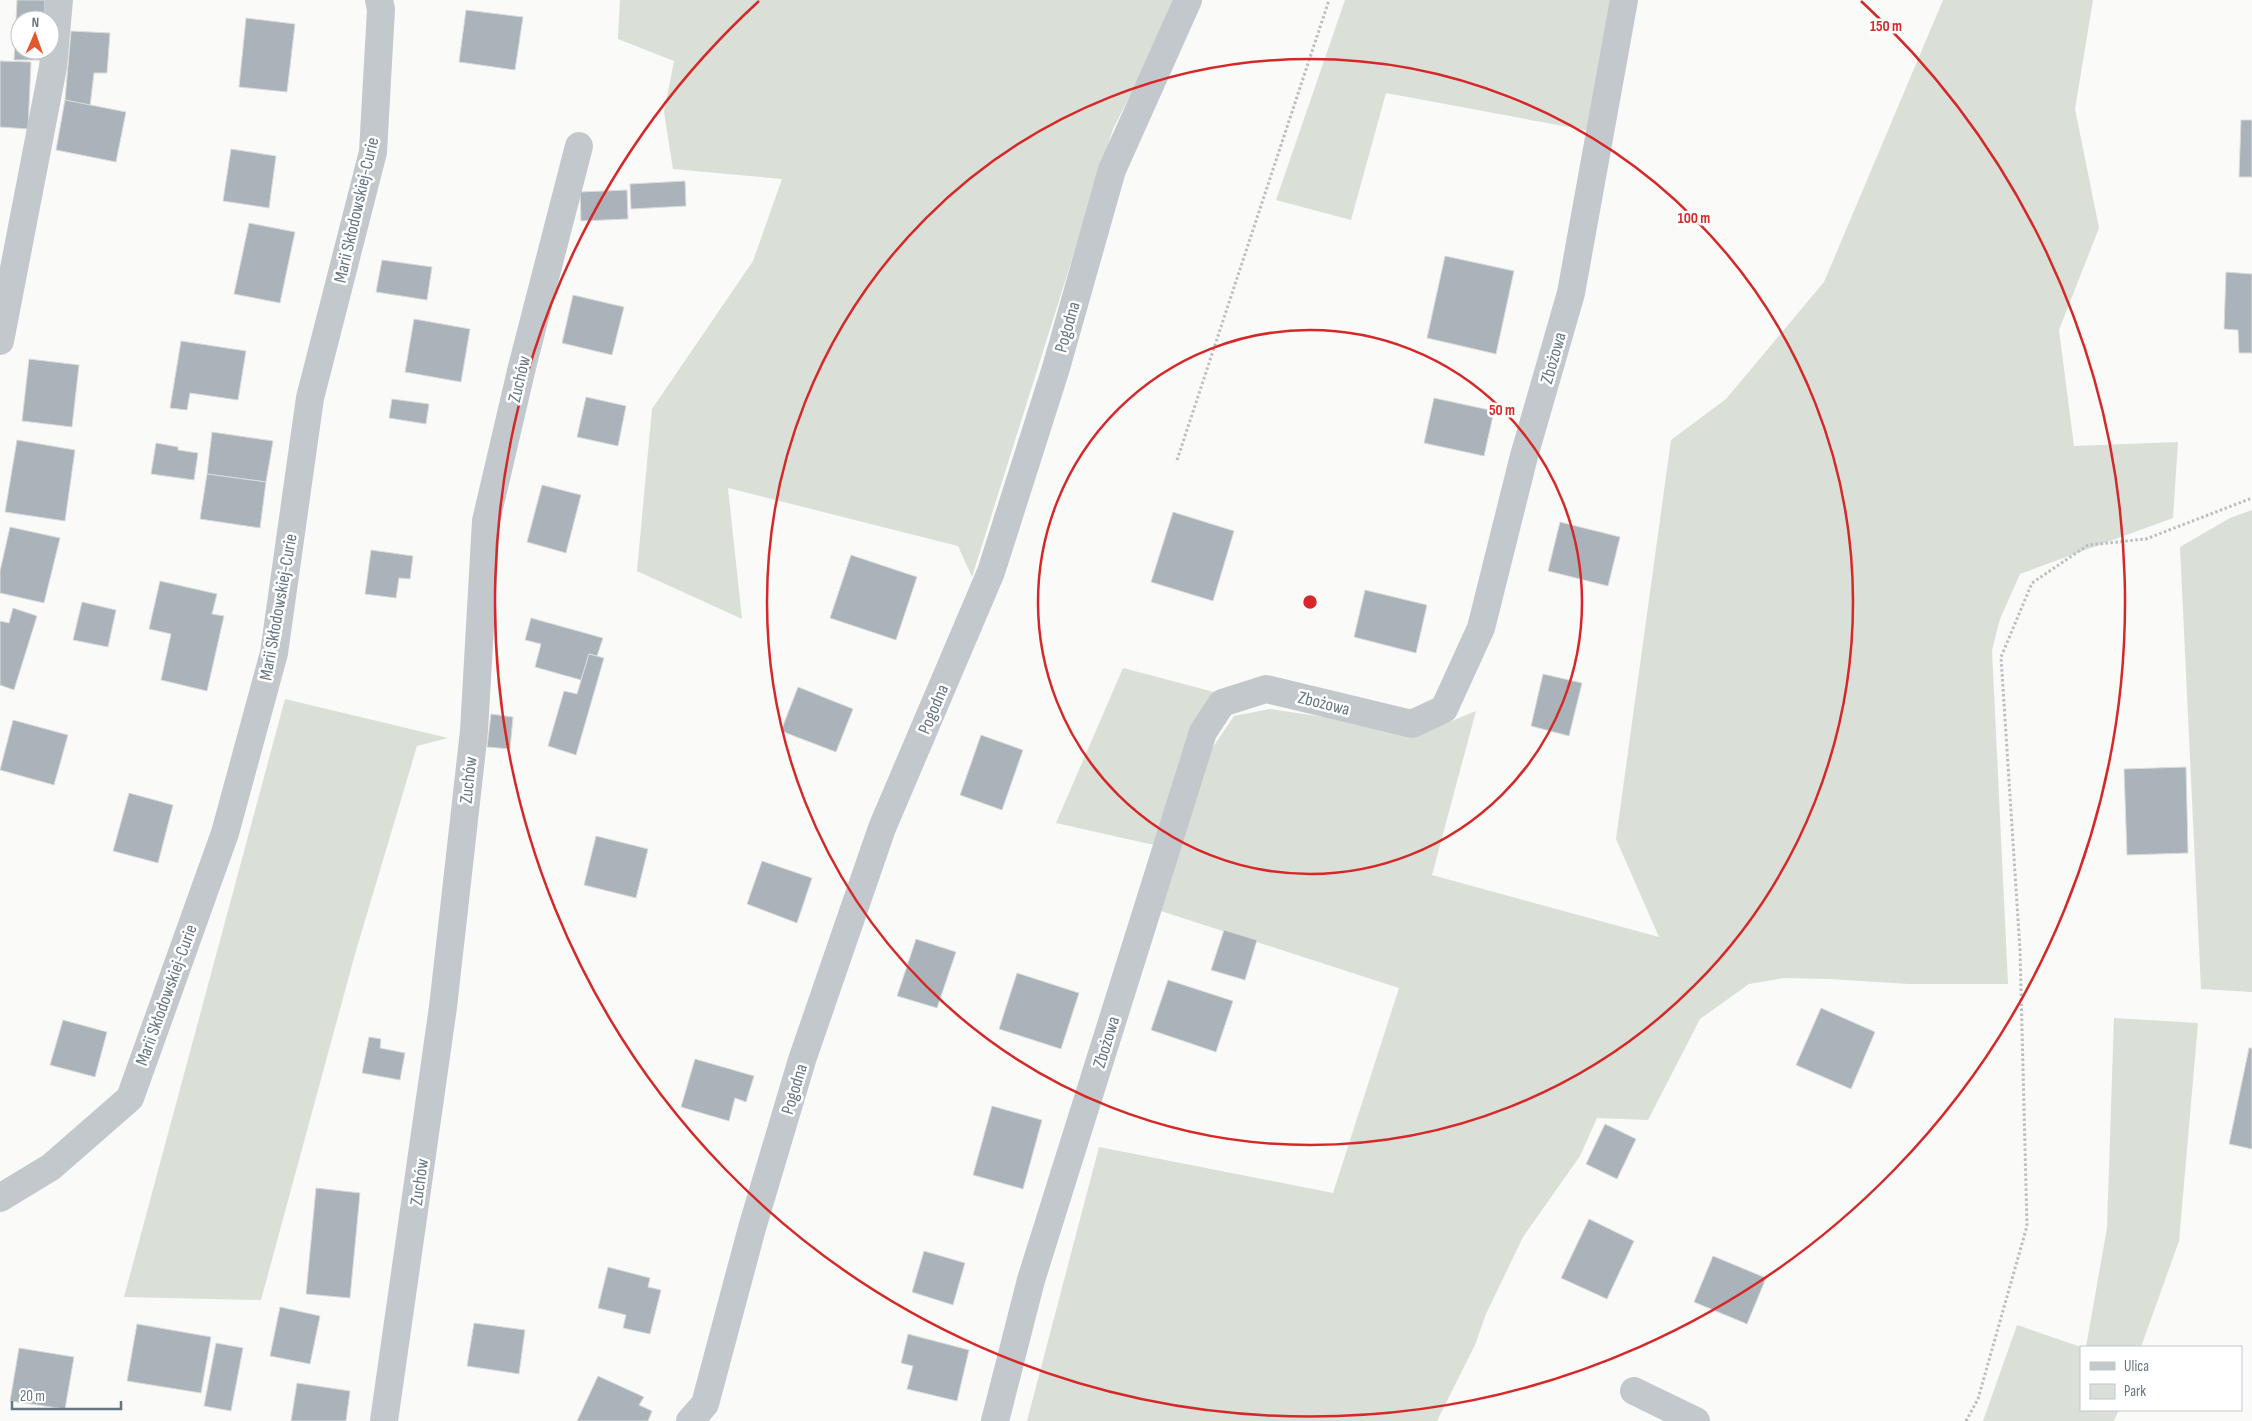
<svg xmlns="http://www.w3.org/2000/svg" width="2252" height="1421" font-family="'Sofia Sans Condensed',sans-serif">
<rect width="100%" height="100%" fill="#fafaf8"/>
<g fill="#dadfd7">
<path d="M620,0H1178L1113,129L972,577L958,546L728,488L742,619L637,571L652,409L753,261L782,179L673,169L664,112L674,61L618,39Z"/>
<path d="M1345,0H1616L1590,131L1386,93L1351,220L1276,200Z"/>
<path d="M1943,0H2093L2075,109L2099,228L2059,330L2074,446L2178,442L2173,518L2020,574L2000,619L1992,650L2008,984H1909L1829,979L1784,978L1749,984L1700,1019L1648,1120L1597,1118L1580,1156L1523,1237L1486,1314L1475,1345L1437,1421H1027L1099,1147L1333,1193L1399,988L1161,911L1211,750L1234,716L1270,709L1425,732L1476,711L1432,875L1659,937L1616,839L1671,440L1726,399L1824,282Z"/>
<path d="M2252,510V992L2201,989L2180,547L2230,518Z"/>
<path d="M1123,668L1214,692L1154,845L1056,823Z"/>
<path d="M285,699L448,738L417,746L355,954L261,1300L124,1297Z"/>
<path d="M2114,1018L2198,1023L2179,1241L2141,1347H2086L2107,1228Z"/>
<path d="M2017,1325L2081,1347V1410H2119L2114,1421H1983Z"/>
</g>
<g fill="#aab3b9" stroke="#dcdcda">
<path d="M17,0H45L44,20H20V50H43L42,60H14Z"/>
<path d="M466,10L523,17L515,70L459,62Z"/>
<path d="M246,18L295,24L287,92L239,87Z"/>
<path d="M71,31L110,33L107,73H94L90,106L65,100Z"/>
<path d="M0,61L31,62L28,129L0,127Z"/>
<path d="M65,100L126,112L116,162L56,150Z"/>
<path d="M2241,120H2252V177H2239Z"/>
<path d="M231,149L276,156L269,208L223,201Z"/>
<path d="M685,181L686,206L631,209L630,184Z"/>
<path d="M627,190L628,219L581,221L580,192Z"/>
<path d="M249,223L295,232L280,303L234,294Z"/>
<path d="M1445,256L1514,271L1496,354L1427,338Z"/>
<path d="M382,260L432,267L427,300L376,292Z"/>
<path d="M2226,272L2252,274V353H2239L2238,330L2224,329Z"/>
<path d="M573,295L624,307L612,355L562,343Z"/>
<path d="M414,319L470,329L461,382L405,372Z"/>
<path d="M181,341L246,351L238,400L190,393L187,410L170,408Z"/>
<path d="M29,359L79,365L72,427L22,421Z"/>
<path d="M586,397L626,406L618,446L577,437Z"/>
<path d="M1434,398L1494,411L1484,456L1424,443Z"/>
<path d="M392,399L429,404L426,424L389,418Z"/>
<path d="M212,432L273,441L266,482L207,474Z"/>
<path d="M17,440L75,450L65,521L5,512Z"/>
<path d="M156,443L178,447V450L198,453L194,480L151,474Z"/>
<path d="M207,474L266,482L260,528L200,519Z"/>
<path d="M542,485L581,495L566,553L527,542Z"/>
<path d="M1173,512L1234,531L1213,601L1151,582Z"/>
<path d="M1560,522L1620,537L1608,586L1548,571Z"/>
<path d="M10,527L60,538L44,603L0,593V571Z"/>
<path d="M371,550L413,556L410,579L399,578L396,598L365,594Z"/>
<path d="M851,555L917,577L896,640L830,618Z"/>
<path d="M160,581L217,594L212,614L224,616L207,691L161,680L171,634L149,629Z"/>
<path d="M1365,590L1427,605L1416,653L1354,637Z"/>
<path d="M82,602L116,610L108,647L73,640Z"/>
<path d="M13,608L37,616L14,690L0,685V621L9,623Z"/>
<path d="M531,618L603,638L597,656L589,654L581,680L535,667L541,644L525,640Z"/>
<path d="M589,654L604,658L576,755L548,746L564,691L577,694Z"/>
<path d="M1543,674L1582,683L1569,736L1531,726Z"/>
<path d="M798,687L853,709L836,752L781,731Z"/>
<path d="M491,714L513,717L510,749L487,747Z"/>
<path d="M13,720L68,735L54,785L0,770Z"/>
<path d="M981,735L1023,750L1002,810L960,795Z"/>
<path d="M2186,767L2188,853L2127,855L2124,769Z"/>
<path d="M129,793L173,805L158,863L113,851Z"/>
<path d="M596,836L648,849L636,898L584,885Z"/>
<path d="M762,861L812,878L797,923L747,904Z"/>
<path d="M1224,930L1257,940L1245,980L1211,970Z"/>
<path d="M916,939L956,952L937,1008L897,996Z"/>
<path d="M1017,973L1079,993L1061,1049L999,1029Z"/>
<path d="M1168,980L1233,1001L1216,1052L1151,1030Z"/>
<path d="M1821,1008L1875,1032L1851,1089L1796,1065Z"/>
<path d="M63,1020L107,1032L95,1077L50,1065Z"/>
<path d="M369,1037L381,1039L380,1048L405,1053L400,1080L362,1073Z"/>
<path d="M2249,1048H2252V1149L2229,1144Z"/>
<path d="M695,1059L754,1076L746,1102L735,1098L729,1121L681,1107Z"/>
<path d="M992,1106L1042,1120L1023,1189L973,1175Z"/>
<path d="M1605,1124L1636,1139L1617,1179L1586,1164Z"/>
<path d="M316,1188L360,1193L350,1298L306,1294Z"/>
<path d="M1589,1219L1634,1241L1607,1299L1561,1278Z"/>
<path d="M924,1251L965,1263L953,1305L912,1292Z"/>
<path d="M1713,1256L1766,1278L1747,1324L1694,1302Z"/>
<path d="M608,1267L650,1278L648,1287L661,1290L650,1334L623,1328L626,1315L598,1308Z"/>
<path d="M280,1307L320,1316L310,1364L270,1356Z"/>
<path d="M474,1323L525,1330L519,1374L467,1366Z"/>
<path d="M137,1324L211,1337L201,1393L127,1381Z"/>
<path d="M908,1334L969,1350L957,1401L907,1389L913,1366L901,1363Z"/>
<path d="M216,1343L243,1348L231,1411L204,1406Z"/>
<path d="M19,1348L74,1357L65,1409L10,1401Z"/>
<path d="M598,1376L644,1397L639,1405L652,1411L648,1421H577Z"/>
<path d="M297,1383L350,1391L346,1421H291Z"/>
</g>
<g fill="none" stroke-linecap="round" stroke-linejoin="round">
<g stroke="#bbbfc2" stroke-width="3" stroke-dasharray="2.5 2.5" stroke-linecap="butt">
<path d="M1177,460L1329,0"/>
<path d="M1966,1421L1978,1399L2027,1226L2020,950L2001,657L2032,583L2088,545L2146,539L2252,498"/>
</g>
<g stroke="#c3c8cc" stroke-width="28">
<path d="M0,341L53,67L59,0"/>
<path d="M0,1198L51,1167L130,1098L225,833L274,653L310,398L373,152L381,9L379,0"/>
<path d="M1634,1391L1696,1421"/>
<path d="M384,1421L443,1007L474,731L486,521L522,367L579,146"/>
<path d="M690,1421L705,1404L752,1228L802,1060L882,828L991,572L1056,368L1112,170L1188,0"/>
<path d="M995,1421L1031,1280L1203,732L1222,703L1266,689L1412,724L1444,709L1481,628L1524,456L1571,293L1624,0"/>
</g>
</g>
<g fill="none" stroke="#d62828" stroke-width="2.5">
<circle cx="1310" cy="602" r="272"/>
<circle cx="1310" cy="602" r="543"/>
<path d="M1861 1A815 815 0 1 1 759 1"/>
</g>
<g text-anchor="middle" stroke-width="5" stroke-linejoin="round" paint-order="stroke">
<g font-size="18" fill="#657683" stroke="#fff">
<text transform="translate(356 210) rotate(-77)" y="6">Marii Skłodowskiej-Curie</text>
<text transform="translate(1067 327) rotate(-74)" y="6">Pogodna</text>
<text transform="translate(1553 358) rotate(-74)" y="6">Zbożowa</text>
<text transform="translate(519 379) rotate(-77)" y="6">Zuchów</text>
<text transform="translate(278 607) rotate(-80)" y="6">Marii Skłodowskiej-Curie</text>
<text transform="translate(1324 703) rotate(14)" y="6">Zbożowa</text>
<text transform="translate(933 709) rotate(-67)" y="6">Pogodna</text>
<text transform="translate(468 780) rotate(-84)" y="6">Zuchów</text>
<text transform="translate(166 995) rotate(-70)" y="6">Marii Skłodowskiej-Curie</text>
<text transform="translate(1106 1042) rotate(-73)" y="6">Zbożowa</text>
<text transform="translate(794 1089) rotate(-73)" y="6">Pogodna</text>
<text transform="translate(419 1182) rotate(-82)" y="6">Zuchów</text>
</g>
</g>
<circle cx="1310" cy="602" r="8" fill="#d62828" stroke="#fff" stroke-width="2.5"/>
<g font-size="15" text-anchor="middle" font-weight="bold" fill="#d62828" stroke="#fff" stroke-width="5" stroke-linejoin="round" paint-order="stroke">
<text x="1886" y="31">150 m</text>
<text x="1694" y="223">100 m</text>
<text x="1502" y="415">50 m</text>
</g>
<rect x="2080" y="1346" width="162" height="65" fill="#ffffff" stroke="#c1c8cd"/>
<rect x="2090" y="1362" width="25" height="8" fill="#c3c8cc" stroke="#c1c8cd"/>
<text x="2124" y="1371" font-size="15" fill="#657683">Ulica</text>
<rect x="2090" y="1384" width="25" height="15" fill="#dadfd7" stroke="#c1c8cd"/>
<text x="2124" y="1396" font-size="15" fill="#657683">Park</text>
<g transform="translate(35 35) rotate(2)"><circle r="24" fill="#ffffff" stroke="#c1c8cd"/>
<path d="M0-4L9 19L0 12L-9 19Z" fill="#e4572e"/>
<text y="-8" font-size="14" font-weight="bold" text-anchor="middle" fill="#657683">N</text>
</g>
<path d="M12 1401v8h109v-8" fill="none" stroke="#657683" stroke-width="2.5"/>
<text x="20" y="1401" font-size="15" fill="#657683" stroke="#ffffff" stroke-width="4" paint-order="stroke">20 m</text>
</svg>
